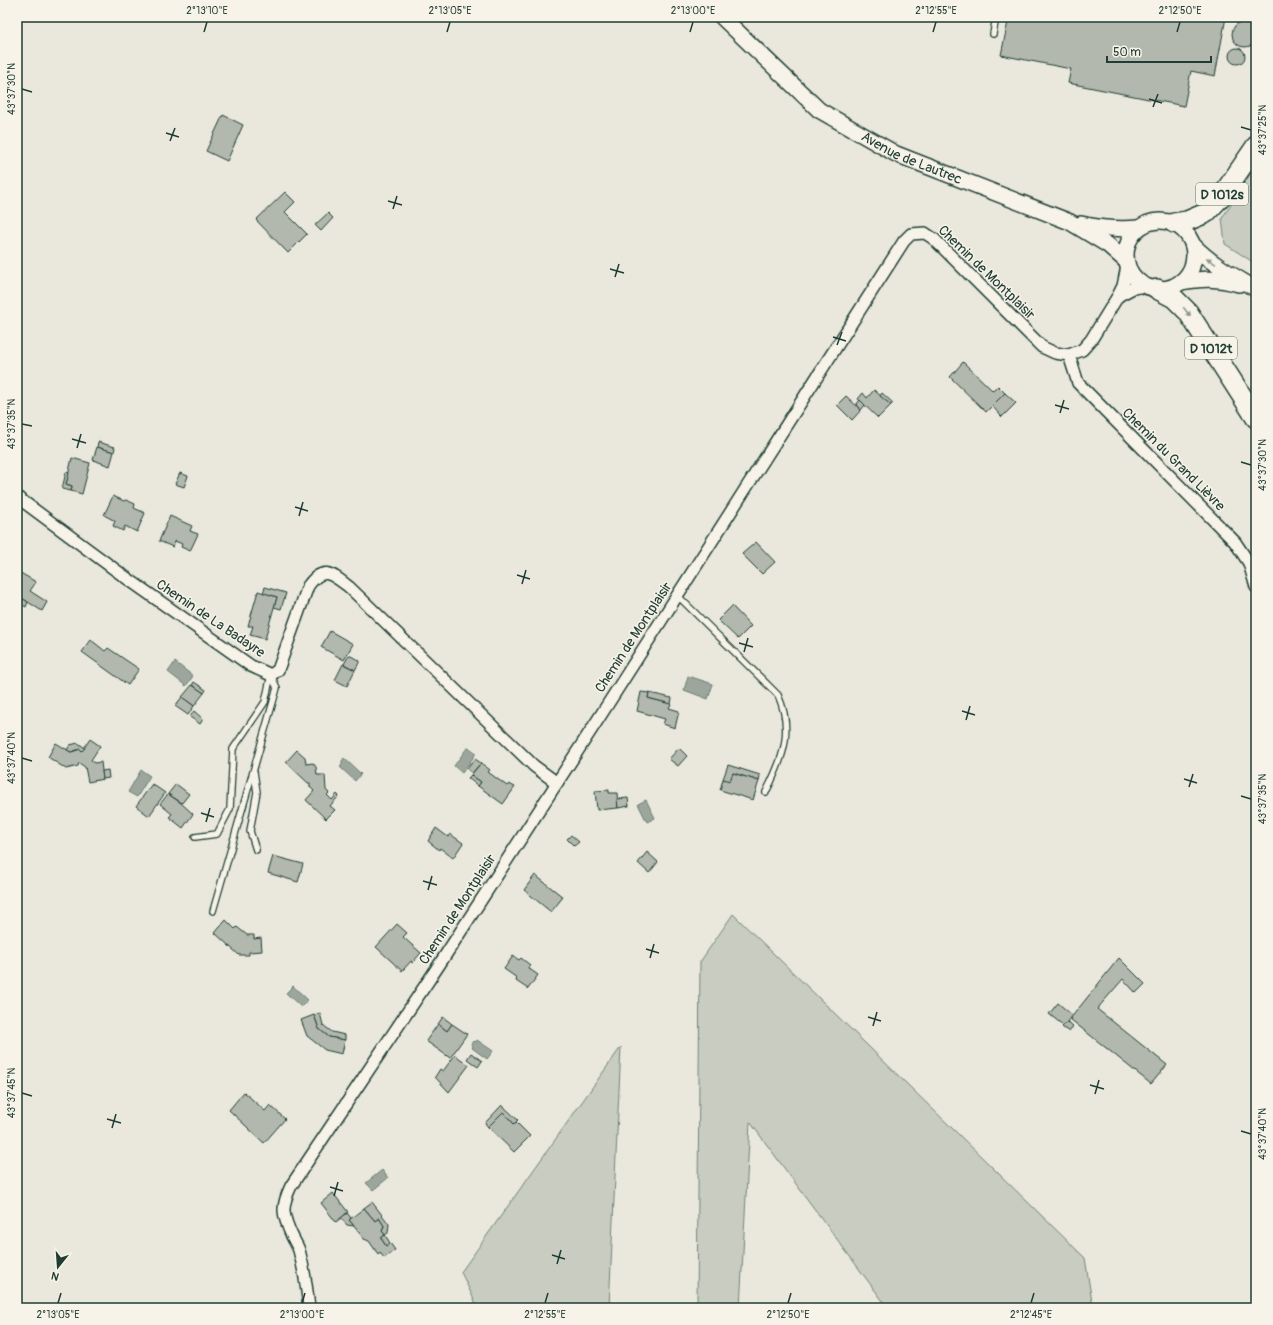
<svg xmlns="http://www.w3.org/2000/svg" width="1273" height="1325" font-family="Pangolin,sans-serif">
<rect width="100%" height="100%" fill="#eae8dd"/>
<filter id="ink" filterUnits="userSpaceOnUse"><feTurbulence type="fractalNoise" baseFrequency=".025" numOctaves="2"/><feDisplacementMap in="SourceGraphic" scale="8" xChannelSelector="R" yChannelSelector="G"/><feConvolveMatrix kernelMatrix="1 2 1 2 8 2 1 2 1" color-interpolation-filters="sRGB"/></filter>
<g filter="url(#ink)">
<g fill="#c8ccc1" stroke="#74847a">
<path d="M1256,165V264L1225,244L1222,218Z"/>
<path d="M733,914L1085,1258L1093,1308H888L750,1122L740,1308H697L700,962Z"/>
<path d="M621,1047L609,1308H478L461,1272Z"/>
</g>
<g fill="#9ca69c" stroke="#6a7c72">
<path d="M175,662L193,676L186,686L168,672Z"/>
<path d="M688,676L713,684L708,699L684,690Z"/>
<path d="M467,748L471,749L475,752V755L462,773L454,766Z"/>
<path d="M344,758L361,774L355,781L340,767L342,765V761Z"/>
<path d="M141,770L150,776L137,797L128,792Z"/>
<path d="M646,800L655,818L647,822L638,804Z"/>
<path d="M293,986L308,1000L301,1007L286,993Z"/>
<path d="M477,1040L493,1051L487,1059L472,1048L473,1047L471,1044L473,1041L476,1042Z"/>
<path d="M382,1170L388,1178L373,1190L366,1183Z"/>
</g>
<g fill="#b2b8ae" stroke="#1f3d34">
<path d="M1009,17H1226L1215,76L1191,71L1184,106L1068,83L1071,69L1001,55Z"/>
<circle cx="1245" cy="34" r="13"/>
<circle cx="1237" cy="56" r="8"/>
<path d="M223,115L243,125L227,161L206,151Z"/>
<path d="M285,192L295,202L285,212L307,234L288,253L256,220Z"/>
<path d="M328,213L333,218L321,231L315,225Z"/>
<path d="M963,362L993,391L998,386L1005,393L986,412L950,377Z"/>
<path d="M874,390L891,405L878,418L858,399L863,393L867,398Z"/>
<path d="M882,393L893,403L891,405L880,396Z"/>
<path d="M1005,393L1016,403L1002,417L992,406Z"/>
<path d="M846,396L861,410L852,420L837,405Z"/>
<path d="M860,400L865,405L861,410L856,405Z"/>
<path d="M98,442L115,447L114,452L97,447Z"/>
<path d="M97,447L114,452L110,466L93,460Z"/>
<path d="M72,458L90,463L82,494L71,491L72,486L66,484Z"/>
<path d="M66,472L69,473L66,484L72,486L71,491L62,489Z"/>
<path d="M180,473L188,476L184,487L175,484Z"/>
<path d="M113,496L124,501L126,500L135,504L134,508L145,513L137,532L125,526L123,531L113,526L115,521L104,515Z"/>
<path d="M170,516L192,526L190,531L198,534L190,551L181,547L182,544L175,541L173,547L159,541Z"/>
<path d="M756,542L775,562L762,574L742,554Z"/>
<path d="M17,571L36,582L30,591L47,602L42,611L17,595Z"/>
<path d="M265,587L286,593L281,609L274,607L277,597L263,593Z"/>
<path d="M258,591L277,597L265,639L250,635L253,626H248Z"/>
<path d="M17,595L28,602L26,607L17,602Z"/>
<path d="M732,606L751,626L738,639L718,620Z"/>
<path d="M330,631L353,644L344,660L321,647Z"/>
<path d="M91,640L105,651L108,648L139,669L128,685L82,652Z"/>
<path d="M349,655L360,661L355,670L344,664Z"/>
<path d="M343,664L355,670L347,686L335,680Z"/>
<path d="M194,682L206,690L204,693L192,685Z"/>
<path d="M192,685L204,693L194,706L182,697Z"/>
<path d="M641,692L649,693L648,698L671,704L669,708L679,711L675,728L663,724L665,719L637,711Z"/>
<path d="M649,693L672,698L671,704L648,698Z"/>
<path d="M182,697L194,706L188,715L175,706Z"/>
<path d="M194,711L203,719L200,724L190,717Z"/>
<path d="M90,739L100,746L91,760L95,763L101,762L103,779L88,782L85,767L79,763L78,766L66,769L48,757L56,743L71,752L80,749L82,751Z"/>
<path d="M78,743L85,748L82,751L80,749L71,752L67,750L70,745Z"/>
<path d="M679,748L687,756L678,766L669,759Z"/>
<path d="M297,750L305,757L306,764L313,763L316,767L317,775H325L326,790L329,793L327,795L332,800L337,794L339,796L330,806L335,810L326,819L306,800L314,791L310,787V783H308L286,762Z"/>
<path d="M475,759L481,763L472,773L467,769Z"/>
<path d="M481,763L490,770L488,772L507,786L509,784L515,787L503,804L478,786L481,782L471,775Z"/>
<path d="M728,765L760,775L759,781L733,773L730,781L723,779Z"/>
<path d="M108,770L109,778L103,779L102,771Z"/>
<path d="M733,773L759,781L753,800L720,790L723,779L730,781Z"/>
<path d="M471,775L481,782L478,786L468,778Z"/>
<path d="M152,784L165,793L149,816L136,806Z"/>
<path d="M176,784L189,794L182,803L168,794Z"/>
<path d="M609,790V793H617L618,808L597,810L595,791Z"/>
<path d="M168,794L181,803L193,814L183,828L169,817L172,814L160,804Z"/>
<path d="M628,798L629,806L618,808L617,799Z"/>
<path d="M436,828L448,837L450,834L463,843L453,858L440,848L439,850L428,841Z"/>
<path d="M571,835L579,842L574,846L567,839Z"/>
<path d="M647,852L658,862L649,873L638,863Z"/>
<path d="M273,856L303,864L298,882L268,873Z"/>
<path d="M535,875L563,897L551,912L524,890Z"/>
<path d="M226,920L235,929L237,927L247,935H254V939L261,938L262,951L249,952V955H239L215,933Z"/>
<path d="M397,924L407,933L403,937L421,953L412,963L411,961L402,971L376,947Z"/>
<path d="M513,956L519,960L521,958L530,965L528,968L538,975L528,989L516,981L517,978L504,969Z"/>
<path d="M1119,958L1145,984L1136,993L1123,979L1097,1009L1167,1065L1151,1084L1070,1019Z"/>
<path d="M1058,1003L1072,1015L1064,1026L1049,1014Z"/>
<path d="M320,1013L323,1025L332,1032L345,1035V1040L329,1037L319,1029L314,1015Z"/>
<path d="M314,1015L319,1029L329,1037L345,1040L342,1054L325,1050L307,1036L301,1020Z"/>
<path d="M443,1017L452,1024L447,1031L438,1024Z"/>
<path d="M1067,1022L1073,1027L1069,1032L1062,1027Z"/>
<path d="M438,1024L447,1031L452,1024L467,1034L450,1058L426,1041Z"/>
<path d="M471,1053L482,1061L478,1067L467,1059Z"/>
<path d="M455,1055L469,1065L449,1092L435,1077L440,1069L443,1071Z"/>
<path d="M244,1092L265,1111L270,1105L285,1119L264,1143L229,1110Z"/>
<path d="M502,1105L518,1120L514,1124L503,1112L488,1127L485,1123Z"/>
<path d="M503,1112L514,1124L516,1122L530,1136L514,1152L488,1127Z"/>
<path d="M333,1193L348,1212L336,1222L321,1203Z"/>
<path d="M372,1202L389,1224L388,1233L385,1235L382,1231L384,1226L379,1218L375,1221L364,1208Z"/>
<path d="M364,1208L375,1221L379,1218L384,1226L382,1231L385,1235L381,1238L386,1246L390,1243L395,1250L384,1258L380,1252L378,1254L369,1241L364,1239L349,1220Z"/>
<path d="M347,1213L351,1218L349,1220L354,1226L347,1225L341,1218Z"/>
<path d="M385,1235L390,1243L386,1246L381,1238Z"/>
</g>
<g fill="none" stroke-linecap="round" stroke-linejoin="round">
<g stroke="#1f3d34" stroke-width="8">
<g id="lane">
<path d="M993,34L996,17"/>
<path d="M678,596L778,695C794,731 783,759 766,792"/>
<path d="M254,772L257,792L250,831L256,850"/>
<path d="M195,837L217,834L230,809L233,749L265,702L271,675"/>
<path d="M213,911L277,688L271,675"/>
</g>
</g>
<g stroke="#1f3d34" stroke-width="14">
<g id="street">
<path d="M1118,296L1133,288L1146,286"/>
<path d="M1069,355L1078,383L1235,542L1249,563L1256,587"/>
<path d="M17,497L121,574L251,666L271,675L278,670L308,586C323,565 332,574 349,587L534,766L557,783"/>
<path d="M309,1308C307,1288 304,1269 299,1250C297,1245 294,1240 292,1236C282,1214 281,1207 291,1186L439,965L597,721L904,241L911,234L925,233L934,239L1042,347L1055,353L1069,355L1082,350L1091,340L1118,296L1123,286L1127,266"/>
</g>
</g>
<g stroke="#1f3d34" stroke-width="18">
<g id="secondary">
<path id="s1" d="M722,17L819,110L896,154L1070,222L1108,245L1126,261"/>
<circle cx="1160" cy="255" r="34"/>
<path d="M1081,224C1100,228 1118,230 1138,228"/>
<path d="M1193,245C1211,264 1234,276 1256,289"/>
<path d="M1181,282C1203,278 1217,278 1239,284"/>
</g>
</g>
<g stroke="#1f3d34" stroke-width="22">
<g id="highway">
<path d="M1174,223L1187,221L1206,213L1221,197L1256,146"/>
<path d="M1157,289L1174,298L1188,312L1256,418"/>
</g>
</g>
<use href="#lane" stroke="#f7f3e8" stroke-width="5.5"/>
<use href="#street" stroke="#f7f3e8" stroke-width="11"/>
<use href="#secondary" stroke="#f7f3e8" stroke-width="15"/>
<use href="#highway" stroke="#f7f3e8" stroke-width="19"/>
</g>
<defs><path id="oneway-solid" d="M-6-.8H1V-3.2L6.5 0L1 3.2V.8H-6Z"/></defs>
<g fill="#8b988e">
<use href="#oneway-solid" transform="translate(1211 261) rotate(-145)"/>
<use href="#oneway-solid" transform="translate(1187 312) rotate(51)"/>
</g>
</g>
<path fill="none" stroke="#1f3d34" stroke-width="1.5" d="M204,32L207,22M447,32L450,22M690,32L693,22M933,32L936,22M1177,32L1180,22M22,89L32,92M1149,99L1162,103M1153,107L1158,94M1241,127L1251,130M166,133L179,137M170,141L175,128M388,201L402,205M393,209L397,196M610,269L624,273M615,277L619,264M833,337L846,341M837,345L842,332M1055,405L1069,409M1060,413L1064,400M22,424L32,426M72,439L86,443M77,448L81,434M1241,462L1251,465M295,507L308,511M299,516L303,502M517,575L530,579M522,584L526,570M739,643L753,647M744,652L748,638M962,711L975,715M966,720L970,706M22,758L32,761M1184,779L1197,783M1189,787L1193,774M1241,796L1251,799M201,813L214,817M206,822L210,808M423,881L437,885M428,890L432,876M646,949L659,953M650,958L654,944M868,1017L881,1021M873,1026L877,1012M1090,1085L1104,1089M22,1093L32,1096M1095,1094L1099,1080M107,1119L121,1123M112,1128L116,1114M1241,1131L1251,1134M330,1187L343,1191M334,1196L338,1182M552,1255L565,1259M557,1264L561,1250M58,1303L61,1293M302,1303L305,1293M545,1303L548,1293M788,1303L791,1293M1031,1303L1034,1293"/>
<g text-anchor="middle" stroke-width="3" stroke-linejoin="round" paint-order="stroke">
<g fill="#f7f3e8" stroke="#60746a" stroke-width="1">
<rect x="1196" y="183" width="52" height="22" rx="3"/>
<rect x="1185" y="337" width="52" height="22" rx="3"/>
</g>
<g font-size="13" font-weight="bold" fill="#1f3d34">
<text x="1222" y="199">D 1012s</text>
<text x="1211" y="353">D 1012t</text>
</g>
<g font-size="14" fill="#1f3d34" stroke="#f7f3e8">
<text dy="5" stroke="none"><textPath href="#s1" startOffset="239">Avenue de Lautrec</textPath></text>
<text transform="translate(987 272) rotate(44)" y="5">Chemin de Montplaisir</text>
<text transform="translate(1174 459) rotate(45)" y="5">Chemin du Grand Lièvre</text>
<text transform="translate(211 618) rotate(34)" y="5">Chemin de La Badayre</text>
<text transform="translate(633 637) rotate(-57)" y="5">Chemin de Montplaisir</text>
<text transform="translate(457 909) rotate(-57)" y="5">Chemin de Montplaisir</text>
</g>
</g>
<rect width="1273" height="1325" fill="none" stroke="#f7f3e8" stroke-width="44"/>
<g transform="translate(58 1267) rotate(197)" stroke="#f7f3e8" stroke-width="3" paint-order="stroke">
<path d="M0-3L7 15L0 10L-7 15Z" fill="#1f3d34"/>
<text y="-6" font-size="11" font-weight="bold" text-anchor="middle" fill="#1f3d34">N</text>
</g>
<path d="M1107 56v6h104v-6" fill="none" stroke="#1f3d34" stroke-width="2"/>
<text x="1113" y="56" font-size="12" fill="#1f3d34" stroke="#f7f3e8" stroke-width="3" paint-order="stroke">50 m</text>
<rect x="22" y="22" width="1229" height="1281" fill="none" stroke="#1f3d34" stroke-width="1.5"/>
<g font-size="10" text-anchor="middle" fill="#1f3d34">
<text x="207" y="14">2°13'10"E</text>
<text x="450" y="14">2°13'05"E</text>
<text x="693" y="14">2°13'00"E</text>
<text x="936" y="14">2°12'55"E</text>
<text x="1180" y="14">2°12'50"E</text>
<text transform="translate(11 89) rotate(-90)" y="4">43°37'30"N</text>
<text transform="translate(1262 130) rotate(-90)" y="4">43°37'25"N</text>
<text transform="translate(11 424) rotate(-90)" y="4">43°37'35"N</text>
<text transform="translate(1262 465) rotate(-90)" y="4">43°37'30"N</text>
<text transform="translate(11 758) rotate(-90)" y="4">43°37'40"N</text>
<text transform="translate(1262 799) rotate(-90)" y="4">43°37'35"N</text>
<text transform="translate(11 1093) rotate(-90)" y="4">43°37'45"N</text>
<text transform="translate(1262 1134) rotate(-90)" y="4">43°37'40"N</text>
<text x="58" y="1318">2°13'05"E</text>
<text x="302" y="1318">2°13'00"E</text>
<text x="545" y="1318">2°12'55"E</text>
<text x="788" y="1318">2°12'50"E</text>
<text x="1031" y="1318">2°12'45"E</text>
</g>
</svg>
